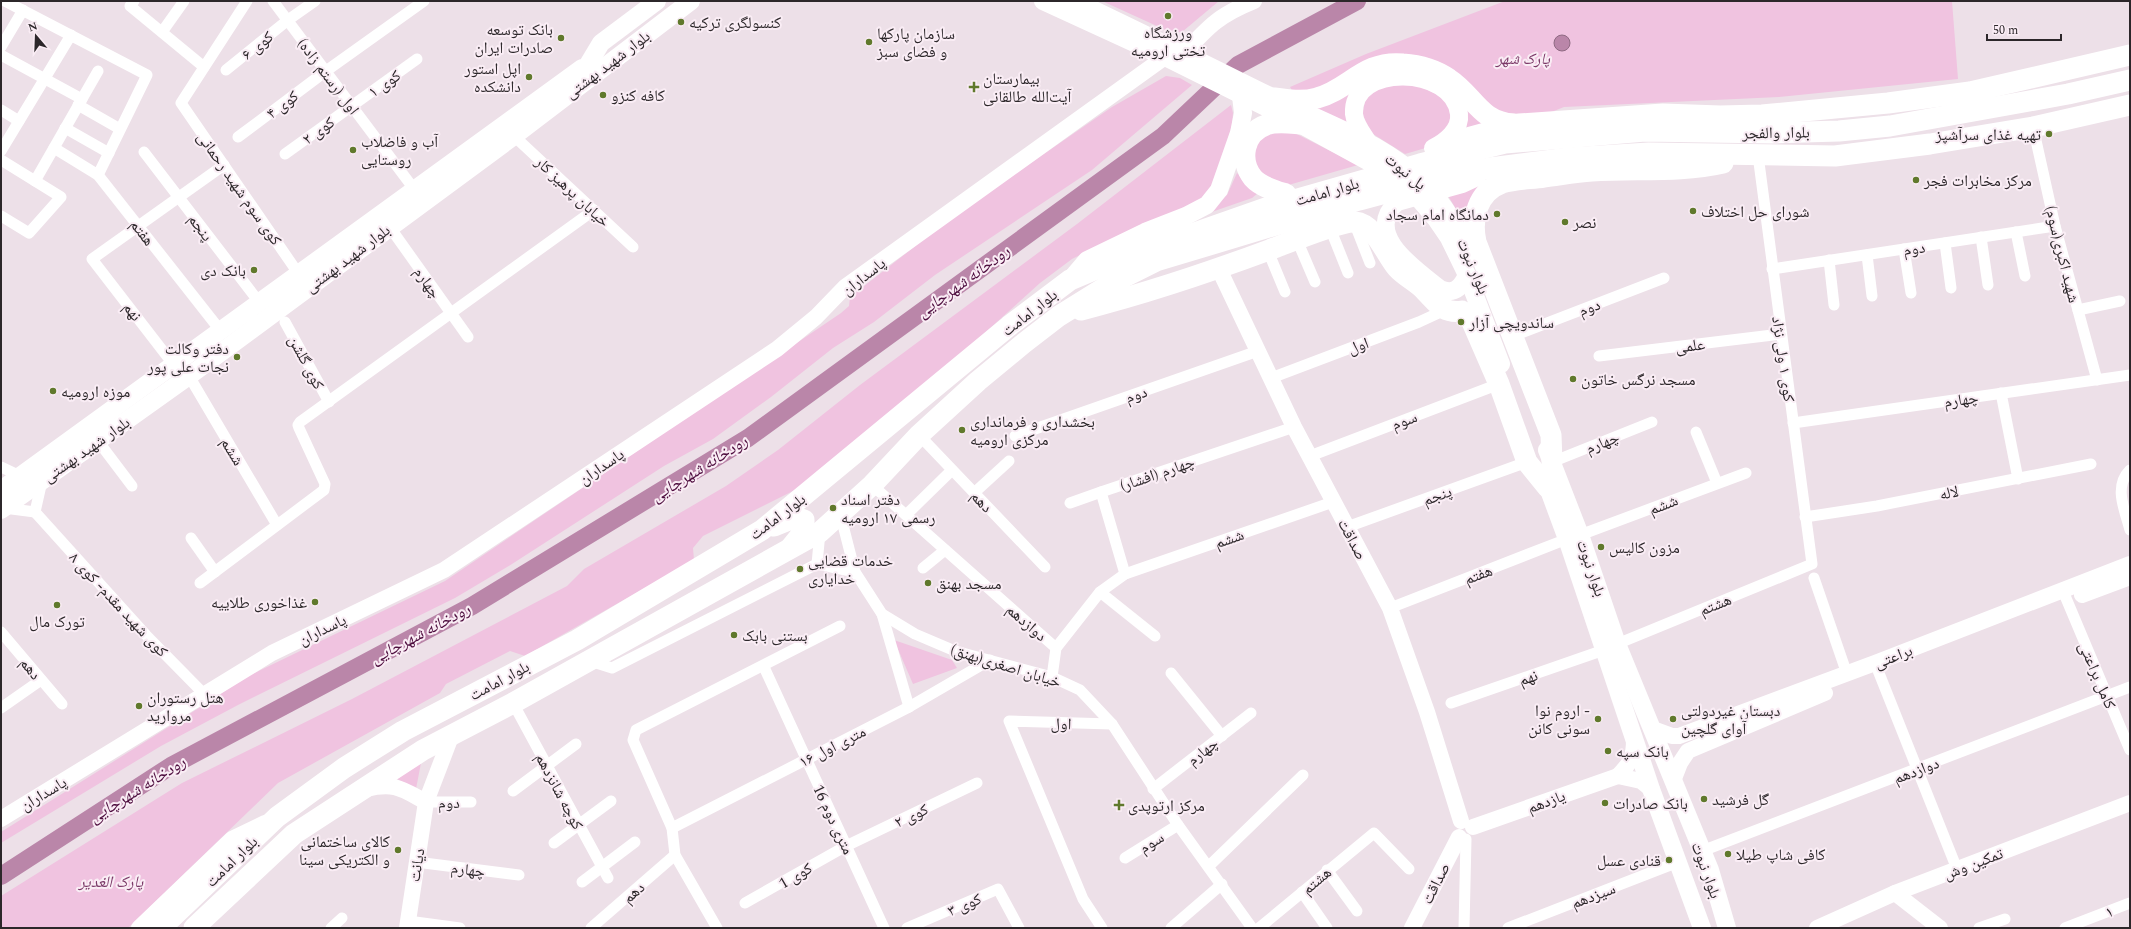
<svg xmlns="http://www.w3.org/2000/svg" width="2131" height="929" font-family="Spectral,'Noto Naskh Arabic',serif">
<rect width="100%" height="100%" fill="#ede0e8"/>
<g fill="#f0c3e0">
<path d="M1102,1H1219L1182,32H1170Z"/>
<path d="M1505,1H1952L1958,79L1779,97L1564,107L1544,115L1496,113L1460,77L1315,91L1293,92L1290,87L1366,54Z"/>
<path d="M1166,76L1180,78L1192,85L1092,170L935,275L874,322L833,348L771,397L713,439L664,466L512,564L455,598L238,705L161,746L1,843V832L202,706L244,678L445,581L841,313L849,306L850,297L950,219L1112,107Z"/>
<path d="M1362,78L1350,125L1307,104Z"/>
<path d="M1408,80L1450,101L1452,126L1429,147L1405,154L1373,134L1361,120L1367,92Z"/>
<path d="M1460,96L1497,126L1464,131Z"/>
<path d="M1231,105L1233,113L1232,125L1220,167L1209,193L1197,204L1140,225L1072,259L1040,283L967,349L797,489L703,536L693,548L694,560L525,656L510,651L446,684L440,693L278,783L128,928H1V896L182,783L352,699L567,586L584,569L726,486L778,450L860,385L1077,224Z"/>
<path d="M1283,127L1358,165L1285,186L1258,177L1252,142Z"/>
<path d="M1237,173L1258,193L1252,198L1203,215L1227,195Z"/>
<path d="M1481,185L1465,224L1447,194Z"/>
<path d="M894,640L952,660L957,668L913,684Z"/>
<path d="M421,763L416,789L395,778Z"/>
</g>
<circle fill="#ba86a9" stroke="#8f6a83" cx="1562" cy="43" r="8"/>
<g fill="none" stroke-linecap="round" stroke-linejoin="round">
<path stroke="#ba86a9" stroke-width="18" d="M1,876L171,766L472,606L748,438L1163,136L1238,65L1357,1"/>
<g stroke="#fff" stroke-width="11">
<path d="M5,1L147,75L98,175"/>
<path d="M134,1L130,6L204,67"/>
<path d="M247,1L181,103L298,273"/>
<path d="M273,1L414,189"/>
<path d="M162,32L184,1"/>
<path d="M1,47L23,10"/>
<path d="M1,55L82,99"/>
<path d="M226,70L288,20L315,1"/>
<path d="M78,105L120,129"/>
<path d="M1,110L19,121"/>
<path d="M2033,127L2055,226L2097,380"/>
<path d="M65,128L109,153"/>
<path d="M514,136L633,247"/>
<path d="M238,137L326,71L424,1"/>
<path d="M54,148L98,175L220,330"/>
<path d="M1,151L71,35"/>
<path d="M144,152L259,302"/>
<path d="M285,154L417,59"/>
<path d="M1,160L61,197L29,233L1,216"/>
<path d="M35,181L98,71"/>
<path d="M1354,222L1370,263"/>
<path d="M389,226L468,337"/>
<path d="M1330,228L1348,273"/>
<path d="M2016,232L2025,276"/>
<path d="M1981,237L1988,285"/>
<path d="M1297,240L1315,282"/>
<path d="M1945,243L1951,288"/>
<path d="M1904,249L1911,293"/>
<path d="M1268,251L1285,292"/>
<path d="M1867,255L1872,296"/>
<path d="M1829,260L1834,305"/>
<path d="M1772,269L2055,226"/>
<path d="M2078,310L2120,301"/>
<path d="M285,322L329,402"/>
<path d="M1513,336L1664,278"/>
<path d="M1599,356L1781,334"/>
<path d="M173,364L92,259L224,165"/>
<path d="M189,376L277,525"/>
<path d="M1271,378L1419,322L1445,310"/>
<path d="M2001,393L2018,479"/>
<path d="M1793,423L2130,375"/>
<path d="M1696,432L1717,483"/>
<path d="M919,435L1045,567"/>
<path d="M1015,436L1258,351"/>
<path d="M98,441L132,486"/>
<path d="M1310,456L1499,384"/>
<path d="M1552,462L1652,422"/>
<path d="M1,467L20,476"/>
<path d="M2130,470C2113,487 2125,510 2130,530"/>
<path d="M872,485L1056,648"/>
<path d="M974,493L1009,461"/>
<path d="M1070,503L1101,492"/>
<path d="M4,508L35,512L42,481"/>
<path d="M35,512L146,635L204,694"/>
<path d="M846,512L843,525L855,572L882,614L915,634L955,651L1052,677L1080,690L1112,724L1178,825L1252,928"/>
<path d="M906,515L952,470"/>
<path d="M1805,517L1877,506L2091,464"/>
<path d="M1347,527L1527,462"/>
<path d="M1580,535L1746,473"/>
<path d="M191,538L215,572"/>
<path d="M817,564L855,572"/>
<path d="M923,568L945,550"/>
<path d="M1125,574L1101,492L1294,427"/>
<path d="M1814,578L1847,674"/>
<path d="M200,583L324,490L325,484L299,428L298,425L300,422L594,210"/>
<path d="M2063,591L2130,750"/>
<path d="M1100,592L1155,636"/>
<path d="M1390,608L1567,539"/>
<path d="M882,614L909,707"/>
<path d="M1,632L62,704"/>
<path d="M1617,644L1812,564L1758,155"/>
<path d="M590,661L612,668L817,564L820,532"/>
<path d="M1875,663L1957,869"/>
<path d="M764,667L884,928"/>
<path d="M1171,673L1222,736"/>
<path d="M1052,677L1056,648L1100,592L1125,574L1333,502"/>
<path d="M513,703L608,878"/>
<path d="M1451,703L1604,650"/>
<path d="M1,708L41,680"/>
<path d="M1153,789L1251,713"/>
<path d="M513,791L576,744"/>
<path d="M426,802H471"/>
<path d="M672,828L909,707L990,660"/>
<path d="M554,843L611,801"/>
<path d="M1702,851L2130,687"/>
<path d="M1125,858L1178,825"/>
<path d="M416,862L519,875"/>
<path d="M1209,866L1303,775"/>
<path d="M1327,870L1357,911"/>
<path d="M582,882L635,842"/>
<path d="M1302,892L1327,928"/>
<path d="M745,903L846,846L977,783"/>
<path d="M408,921L460,928"/>
<path d="M331,928L342,918"/>
<path d="M591,928L675,855"/>
<path d="M717,928L675,855L672,828L633,740L636,730L840,626"/>
<path d="M907,928L998,889L1019,928"/>
<path d="M1102,928L1083,899L1009,721L1112,724"/>
<path d="M1171,928L1222,884"/>
<path d="M1259,928L1374,833L1409,869"/>
<path d="M1464,928L1466,839"/>
<path d="M1508,928L1678,862"/>
<path d="M1979,928L2005,919"/>
<path d="M2065,928L2130,903"/>
</g>
<g stroke="#fff" stroke-width="16">
<path d="M1184,53C1209,26 1219,15 1254,1"/>
<path d="M1218,267L1294,427L1390,608L1427,712L1461,821"/>
<path d="M2082,595L2130,577"/>
<path d="M1653,729L1672,736H1679L1875,663L2130,564"/>
<path d="M1634,739C1634,758 1631,762 1618,776L1641,781L1651,789"/>
<path d="M1673,781L1680,763L1688,751L1825,693"/>
<path d="M366,789C395,782 402,789 426,802"/>
<path d="M1,819L272,653L444,570L777,349L816,317L845,287L1165,57"/>
<path d="M1473,827L1618,776"/>
<path d="M1895,893L1940,928"/>
<path d="M139,928L232,839L265,823"/>
<path d="M407,928L426,802L452,734"/>
<path d="M1412,928L1459,837"/>
<path d="M1817,928L1895,893L2130,803"/>
</g>
<g stroke="#fff" stroke-width="18">
<path d="M1043,1L1165,57L1300,124L1395,176L1413,192L1436,219L1449,238L1467,275L1501,364"/>
<path d="M1075,1C1145,34 1213,68 1282,102C1325,122 1373,140 1410,170C1437,192 1455,222 1470,253"/>
<path d="M589,63L601,43L657,1"/>
<path d="M1369,144C1364,135 1355,125 1354,114C1351,63 1453,65 1459,114C1461,130 1445,142 1433,148"/>
<path d="M1467,275C1461,288 1454,295 1440,289C1417,270 1362,235 1397,202L1462,184L1477,177"/>
<path d="M1070,280L1087,260L1145,232L1186,216L1207,205L1219,190L1239,133L1243,113L1241,96"/>
<path d="M1547,450L1580,535L1617,644L1710,870L1727,928"/>
<path d="M1543,474L1567,539L1651,789L1702,928"/>
<path d="M1,490L582,68"/>
<path d="M1,510L189,376L514,136L691,1"/>
</g>
<g stroke="#fff" stroke-width="21">
<path d="M1274,98C1288,100 1303,102 1317,98C1349,90 1363,60 1403,64C1418,65 1436,70 1449,79C1474,95 1479,122 1514,124"/>
<path d="M1453,142L1519,124L1663,114L1720,116L1762,115L1888,103L1970,92L2130,55"/>
<path d="M1286,194C1276,191 1261,187 1253,178C1239,161 1243,133 1266,125C1276,121 1289,123 1300,124"/>
<path d="M1081,310C1144,294 1207,273 1269,250C1285,244 1341,221 1355,222C1375,224 1385,254 1397,268C1405,277 1417,282 1425,291C1437,303 1443,314 1462,311L1469,315L1499,384L1527,462L1548,488"/>
<path d="M1552,462L1551,435L1476,242C1471,219 1477,192 1502,183C1515,179 1531,179 1544,177C1560,175 1576,172 1592,171C1636,168 1680,173 1723,163"/>
<path d="M774,526L796,517L804,520V531L791,547"/>
<path d="M161,928L277,817L344,768L403,731L577,640L762,530L1009,326L1070,280L1115,261L1266,208L1420,164L1505,143L1645,131L1772,133L1839,131L1890,126L2068,94L2130,80"/>
<path d="M194,928L294,834L423,750L513,703L820,532L872,485L919,435L978,381L1024,343L1059,316L1112,283L1156,261L1359,200L1441,178L1490,168L1569,158L1649,153L1835,156L1930,144L2033,127L2130,105"/>
</g>
</g>
<g fill="#60792c" stroke="#faedf5" stroke-width="1.5">
<circle cx="1168" cy="16" r="4"/>
<circle cx="681" cy="22" r="4"/>
<circle cx="561" cy="38" r="4"/>
<circle cx="869" cy="42" r="4"/>
<circle cx="529" cy="77" r="4"/>
<path d="M972 81h4v4h4v4h-4v4h-4v-4h-4v-4h4z"/>
<circle cx="603" cy="95" r="4"/>
<circle cx="2049" cy="134" r="4"/>
<circle cx="353" cy="150" r="4"/>
<circle cx="1916" cy="180" r="4"/>
<circle cx="1693" cy="211" r="4"/>
<circle cx="1497" cy="214" r="4"/>
<circle cx="1565" cy="222" r="4"/>
<circle cx="254" cy="270" r="4"/>
<circle cx="1461" cy="322" r="4"/>
<circle cx="237" cy="357" r="4"/>
<circle cx="1573" cy="379" r="4"/>
<circle cx="53" cy="391" r="4"/>
<circle cx="962" cy="430" r="4"/>
<circle cx="833" cy="508" r="4"/>
<circle cx="1601" cy="547" r="4"/>
<circle cx="800" cy="569" r="4"/>
<circle cx="928" cy="583" r="4"/>
<circle cx="315" cy="602" r="4"/>
<circle cx="57" cy="605" r="4"/>
<circle cx="734" cy="635" r="4"/>
<circle cx="139" cy="706" r="4"/>
<circle cx="1598" cy="719" r="4"/>
<circle cx="1673" cy="719" r="4"/>
<circle cx="1608" cy="751" r="4"/>
<circle cx="1704" cy="799" r="4"/>
<circle cx="1605" cy="803" r="4"/>
<path d="M1117 799h4v4h4v4h-4v4h-4v-4h-4v-4h4z"/>
<circle cx="398" cy="850" r="4"/>
<circle cx="1728" cy="854" r="4"/>
<circle cx="1669" cy="860" r="4"/>
</g>
<g text-anchor="middle" stroke-width="4" stroke-linejoin="round" paint-order="stroke">
<g font-size="16" fill="#2c272a" stroke="#faedf5" text-anchor="start">
<text x="689" y="28">کنسولگری ترکیه</text>
<text x="553" y="35" text-anchor="end">بانک توسعه<tspan x="553" dy="18">صادرات ایران</tspan></text>
<text x="1168" y="38" text-anchor="middle">ورزشگاه<tspan x="1168" dy="18">تختی ارومیه</tspan></text>
<text x="877" y="39">سازمان پارکها<tspan x="877" dy="18">و فضای سبز</tspan></text>
<text x="521" y="74" text-anchor="end">اپل استور<tspan x="521" dy="18">دانشکده</tspan></text>
<text x="983" y="84">بیمارستان<tspan x="983" dy="18">آیت‌الله طالقانی</tspan></text>
<text x="611" y="101">کافه کنزو</text>
<text x="2041" y="140" text-anchor="end">تهیه غذای سرآشپز</text>
<text x="361" y="147">آب و فاضلاب<tspan x="361" dy="18">روستایی</tspan></text>
<text x="1924" y="186">مرکز مخابرات فجر</text>
<text x="1701" y="217">شورای حل اختلاف</text>
<text x="1489" y="220" text-anchor="end">دمانگاه امام سجاد</text>
<text x="1573" y="228">نصر</text>
<text x="246" y="276" text-anchor="end">بانک دی</text>
<text x="1469" y="328">ساندویچی آزار</text>
<text x="229" y="354" text-anchor="end">دفتر وکالت<tspan x="229" dy="18">نجات علی پور</tspan></text>
<text x="1581" y="385">مسجد نرگس خاتون</text>
<text x="61" y="397">موزه ارومیه</text>
<text x="970" y="427">بخشداری و فرمانداری<tspan x="970" dy="18">مرکزی ارومیه</tspan></text>
<text x="841" y="505">دفتر اسناد<tspan x="841" dy="18">رسمی ۱۷ ارومیه</tspan></text>
<text x="1609" y="553">مزون کالیس</text>
<text x="808" y="566">خدمات قضایی<tspan x="808" dy="18">خدایاری</tspan></text>
<text x="936" y="589">مسجد بهنق</text>
<text x="307" y="608" text-anchor="end">غذاخوری طلاییه</text>
<text x="57" y="627" text-anchor="middle">تورک مال</text>
<text x="742" y="641">بستنی بابک</text>
<text x="147" y="703">هتل رستوران<tspan x="147" dy="18">مروارید</tspan></text>
<text x="1590" y="716" text-anchor="end">اروم نوا -<tspan x="1590" dy="18">سونی کانن</tspan></text>
<text x="1681" y="716">دبستان غیردولتی<tspan x="1681" dy="18">آوای گلچین</tspan></text>
<text x="1616" y="757">بانک سپه</text>
<text x="1712" y="805">گل فرشید</text>
<text x="1613" y="809">بانک صادرات</text>
<text x="1128" y="811">مرکز ارتوپدی</text>
<text x="390" y="847" text-anchor="end">کالای ساختمانی<tspan x="390" dy="18">و الکتریکی سینا</tspan></text>
<text x="1736" y="860">کافی شاپ طیلا</text>
<text x="1661" y="866" text-anchor="end">قنادی عسل</text>
</g>
<g font-size="16" fill="#2c272a" stroke="#faedf5">
<text transform="translate(257 45) rotate(-39)" y="6">کوی ۶</text>
<text transform="translate(607 64) rotate(-37)" y="6">بلوار شهید بهشتی</text>
<text transform="translate(329 76) rotate(53)" y="6">اول (رستم زاده)</text>
<text transform="translate(384 83) rotate(-35)" y="6">کوی ۱</text>
<text transform="translate(282 104) rotate(-37)" y="6">کوی ۴</text>
<text transform="translate(318 130) rotate(-36)" y="6">کوی ۲</text>
<text transform="translate(1776 132) rotate(-1)" y="6">بلوار والفجر</text>
<text transform="translate(1406 171) rotate(39)" y="6">پل نبوت</text>
<text transform="translate(240 188) rotate(55)" y="6">کوی سوم شهید رحمانی</text>
<text transform="translate(573 191) rotate(43)" y="6">خیابان پرهیز کار</text>
<text transform="translate(1327 191) rotate(-16)" y="6">بلوار امامت</text>
<text transform="translate(201 227) rotate(53)" y="6">پنجم</text>
<text transform="translate(143 232) rotate(52)" y="6">هفتم</text>
<text transform="translate(1914 248) rotate(-8)" y="6">دوم</text>
<text transform="translate(2063 254) rotate(76)" y="6">شهید اکبری(سوم)</text>
<text transform="translate(347 258) rotate(-37)" y="6">بلوار شهید بهشتی</text>
<text transform="translate(1474 266) rotate(67)" y="6">بلوار نبوت</text>
<text transform="translate(863 276) rotate(-38)" y="6">پاسداران</text>
<text transform="translate(428 282) rotate(55)" y="6">چهارم</text>
<text transform="translate(1589 307) rotate(-21)" y="6">دوم</text>
<text transform="translate(133 311) rotate(52)" y="6">نهم</text>
<text transform="translate(1029 312) rotate(-38)" y="6">بلوار امامت</text>
<text transform="translate(1358 345) rotate(-20)" y="6">اول</text>
<text transform="translate(1690 345) rotate(-7)" y="6">علمی</text>
<text transform="translate(1784 359) rotate(82)" y="6">کوی ۱ ولی نژاد</text>
<text transform="translate(307 362) rotate(62)" y="6">کوی گلشن</text>
<text transform="translate(1136 394) rotate(-19)" y="6">دوم</text>
<text transform="translate(1961 399) rotate(-8)" y="6">چهارم</text>
<text transform="translate(1404 420) rotate(-21)" y="6">سوم</text>
<text transform="translate(1602 442) rotate(-22)" y="6">چهارم</text>
<text transform="translate(86 449) rotate(-35)" y="6">بلوار شهید بهشتی</text>
<text transform="translate(233 451) rotate(59)" y="6">ششم</text>
<text transform="translate(601 466) rotate(-34)" y="6">پاسداران</text>
<text transform="translate(1157 473) rotate(-19)" y="6">چهارم (افشار)</text>
<text transform="translate(1949 492) rotate(-11)" y="6">لاله</text>
<text transform="translate(1437 495) rotate(-20)" y="6">پنجم</text>
<text transform="translate(982 501) rotate(46)" y="6">دهم</text>
<text transform="translate(1663 504) rotate(-21)" y="6">ششم</text>
<text transform="translate(777 516) rotate(-37)" y="6">بلوار امامت</text>
<text transform="translate(1229 538) rotate(-19)" y="6">ششم</text>
<text transform="translate(1353 539) rotate(62)" y="6">صداقت</text>
<text transform="translate(1592 568) rotate(71)" y="6">بلوار نبوت</text>
<text transform="translate(1478 574) rotate(-21)" y="6">هفتم</text>
<text transform="translate(119 604) rotate(47)" y="6">کوی شهید مقدم- کوی ۸</text>
<text transform="translate(1715 604) rotate(-22)" y="6">هشتم</text>
<text transform="translate(1027 622) rotate(41)" y="6">دوازدهم</text>
<text transform="translate(322 629) rotate(-26)" y="6">پاسداران</text>
<text transform="translate(1893 656) rotate(-21)" y="6">براعتی</text>
<text transform="translate(1006 665) rotate(17)" y="6">خیابان اصغری(بهنق)</text>
<text transform="translate(31 668) rotate(50)" y="6">دهم</text>
<text transform="translate(2098 675) rotate(67)" y="6">کامل براعتی</text>
<text transform="translate(1528 677) rotate(-19)" y="6">نهم</text>
<text transform="translate(499 680) rotate(-28)" y="6">بلوار امامت</text>
<text transform="translate(1061 723) rotate(2)" y="6">اول</text>
<text transform="translate(832 746) rotate(-27)" y="6">۱۶ متری اول</text>
<text transform="translate(1202 751) rotate(-38)" y="6">چهارم</text>
<text transform="translate(1916 770) rotate(-21)" y="6">دوازدهم</text>
<text transform="translate(560 791) rotate(62)" y="6">کوچه شانزدهم</text>
<text transform="translate(43 793) rotate(-31)" y="6">پاسداران</text>
<text transform="translate(1546 801) rotate(-20)" y="6">یازدهم</text>
<text x="449" y="808">دوم</text>
<text transform="translate(911 815) rotate(-25)" y="6">کوی ۲</text>
<text transform="translate(834 819) rotate(65)" y="6">16 متری دوم</text>
<text transform="translate(1151 842) rotate(-32)" y="6">سوم</text>
<text transform="translate(231 861) rotate(-44)" y="6">بلوار امامت</text>
<text transform="translate(1973 863) rotate(-21)" y="6">تمکین وش</text>
<text transform="translate(416 865) rotate(-81)" y="6">دیانت</text>
<text transform="translate(468 869) rotate(7)" y="6">چهارم</text>
<text transform="translate(1707 870) rotate(70)" y="6">بلوار نبوت</text>
<text transform="translate(795 875) rotate(-30)" y="6">کوی 1</text>
<text transform="translate(1316 880) rotate(-40)" y="6">هشتم</text>
<text transform="translate(1435 883) rotate(-63)" y="6">صداقت</text>
<text transform="translate(633 892) rotate(-41)" y="6">دهم</text>
<text transform="translate(1593 895) rotate(-21)" y="6">سیزدهم</text>
<text transform="translate(964 904) rotate(-23)" y="6">کوی ۳</text>
<text transform="translate(2109 911) rotate(-21)" y="6">۱</text>
</g>
<g font-size="16" font-style="italic" fill="#7b3968" stroke="#faedf5">
<text x="1523" y="64">پارک شهر</text>
<text x="111" y="887">پارک الغدیر</text>
</g>
<g font-size="17" font-style="italic" fill="#4d0d3e" stroke="#faedf5">
<text transform="translate(963 281) rotate(-36)" y="6">رودخانه شهرچایی</text>
<text transform="translate(699 468) rotate(-32)" y="6">رودخانه شهرچایی</text>
<text transform="translate(420 633) rotate(-28)" y="6">رودخانه شهرچایی</text>
<text transform="translate(137 789) rotate(-32)" y="6">رودخانه شهرچایی</text>
</g>
</g>
<rect width="2131" height="929" fill="none" stroke="#2c272a" stroke-width="4"/>
<g transform="translate(36 36) rotate(341)" stroke="#faedf5" stroke-width="3" paint-order="stroke">
<path d="M0-3L7 15L0 10L-7 15Z" fill="#2c272a"/>
<text y="-6" font-size="11" font-weight="bold" text-anchor="middle" fill="#2c272a">N</text>
</g>
<path d="M1987 34v6h74v-6" fill="none" stroke="#2c272a" stroke-width="2"/>
<text x="1993" y="34" font-size="12" fill="#2c272a" stroke="#faedf5" stroke-width="3" paint-order="stroke">50 m</text>
</svg>
